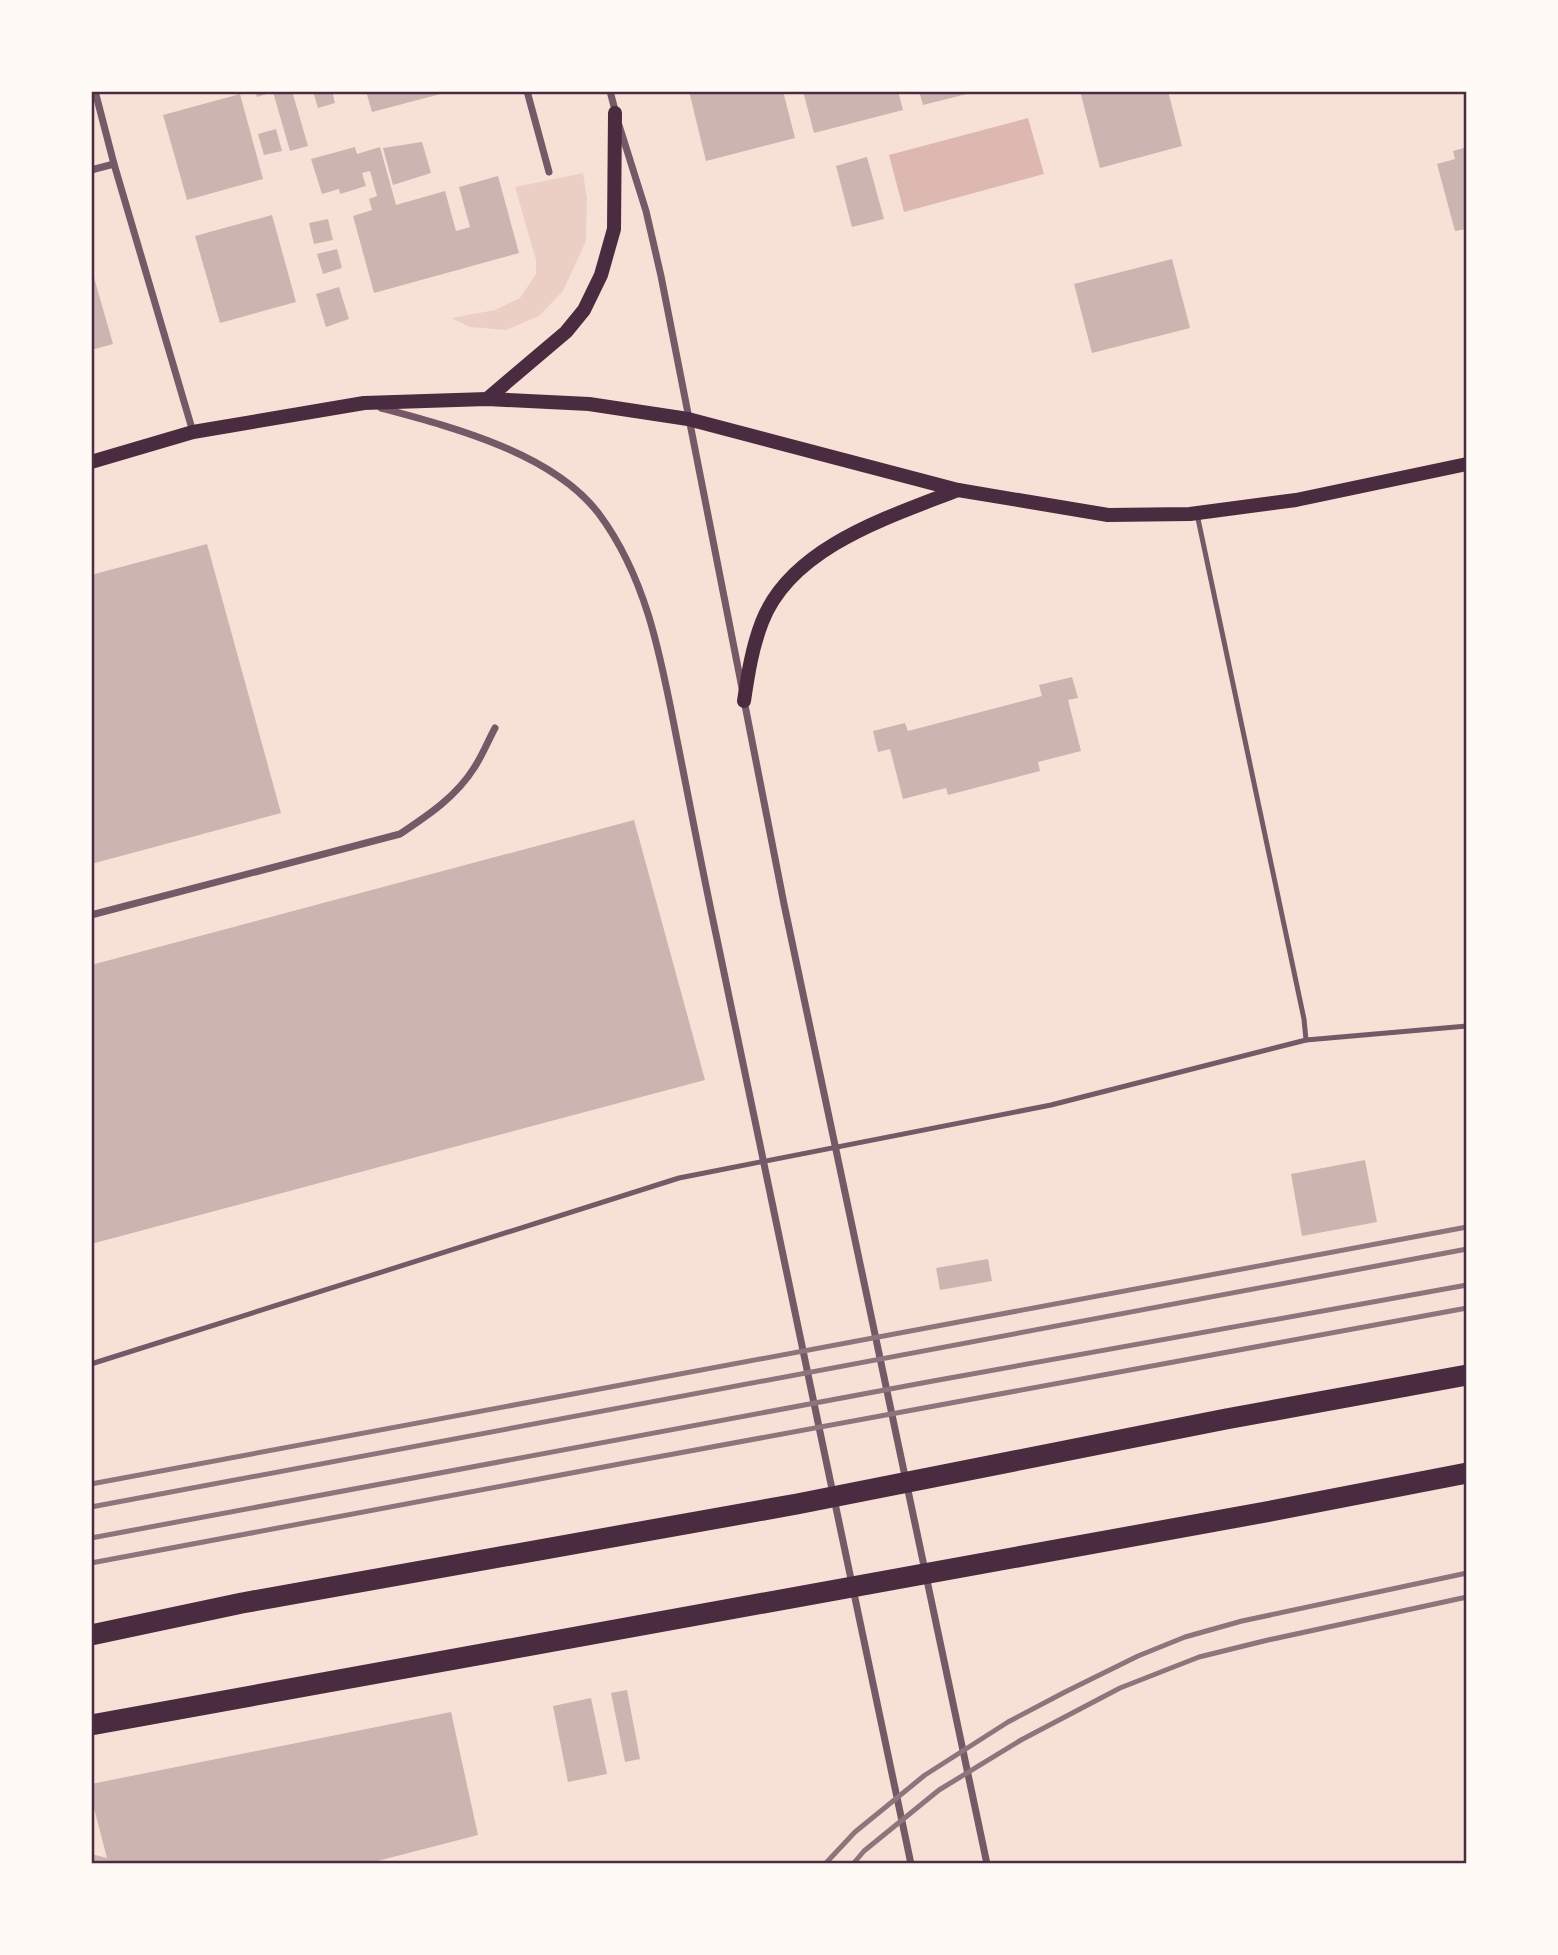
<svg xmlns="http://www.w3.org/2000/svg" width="1558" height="1955" font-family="'Public Sans',sans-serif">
<rect width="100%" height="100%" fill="#f7e1d7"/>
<path fill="#ebcfc5" d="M583,173L587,199L586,241L563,291L539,316L506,330L470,327L451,318L495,310L520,298L536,274V260L515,187Z"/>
<path fill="#dcb8b0" d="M1028,118L1044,174L904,212L889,155Z"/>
<g fill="#ccb4b1">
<path d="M255,91H292L308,146L290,151L273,92L257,97Z"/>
<path d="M313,91H332L335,103L318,108Z"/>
<path d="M366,91H448V92L372,112Z"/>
<path d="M689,91H783L795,138L706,161Z"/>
<path d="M803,91H898L903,110L814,133Z"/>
<path d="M919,91H975V92L923,105Z"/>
<path d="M1080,91H1168L1182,146L1100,168Z"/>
<path d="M240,94L263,179L187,200L163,115Z"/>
<path d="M276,129L282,151L264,155L258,134Z"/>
<path d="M422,142L431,173L393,185L383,148Z"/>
<path d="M355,147L357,154L380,147L396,205L445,191L456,231L470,227L459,187L498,176L519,253L374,293L353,216L372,210L369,199L377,196L370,171L362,173L366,186L340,194L339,189L322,194L311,159Z"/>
<path d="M1467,147V229L1455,231L1437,164L1455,159L1453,151Z"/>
<path d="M867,157L884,219L852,227L836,166Z"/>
<path d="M272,215L296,302L220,323L195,236Z"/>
<path d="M328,219L333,240L314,244L309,223Z"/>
<path d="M337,249L342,268L323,274L317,254Z"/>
<path d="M1172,259L1190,328L1092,353L1074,284Z"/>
<path d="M91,267L113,344L91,350Z"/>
<path d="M339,287L349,319L326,327L316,294Z"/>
<path d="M207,544L281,813L91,864V575Z"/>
<path d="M1072,677L1078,698L1068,700L1081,751L1038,762L1040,771L948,795L946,788L903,799L890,749L878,752L873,731L905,723L908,731L1042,696L1039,685Z"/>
<path d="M634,820L705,1080L91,1244V965Z"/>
<path d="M1365,1160L1377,1222L1302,1236L1291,1174Z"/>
<path d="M988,1259L992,1281L940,1290L936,1268Z"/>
<path d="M627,1690L640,1759L625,1762L611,1693Z"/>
<path d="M591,1698L607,1774L568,1782L553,1706Z"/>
<path d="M451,1712L478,1835L366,1864H91V1854L107,1858L91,1797V1784Z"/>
</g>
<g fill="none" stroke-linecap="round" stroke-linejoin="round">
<g stroke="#755966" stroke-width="5">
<path d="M1306,1040L1467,1026"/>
<path d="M91,1364L679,1178L1051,1105L1306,1040L1304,1019L1197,514"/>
</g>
<g stroke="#755966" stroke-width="7">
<path d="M95,91L114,164L193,432"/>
<path d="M527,91L549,172"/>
<path d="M610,91L616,114"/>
<path d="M619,125L646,211L661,276L742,688"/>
<path d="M91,170L114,164"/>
<path d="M381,408C452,427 553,453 599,514C649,581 662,665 678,745C691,810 703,874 717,939C781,1247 846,1556 911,1864"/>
<path d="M744,700L784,904L987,1864"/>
<path d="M91,915L400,834C427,816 456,797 474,768C482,756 488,741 495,728"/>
</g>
<g stroke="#4a2c40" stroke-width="14">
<path d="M487,399L566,332L584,310L601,275L614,229L615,113"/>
<path d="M91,462L193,432L364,403L487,399L589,404L688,419L958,490L1108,515L1190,514L1296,500L1467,464"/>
<path d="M744,701C748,674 752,648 762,622C791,547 889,517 958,490"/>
</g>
<g stroke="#4a2c40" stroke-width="21">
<path d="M91,1635L242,1603L797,1504L1226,1419L1467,1375"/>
<path d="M91,1725L1271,1511L1467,1473"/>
</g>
<g stroke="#8f747c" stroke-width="5">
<path d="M91,1484L1467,1227"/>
<path d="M91,1507L1467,1249"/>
<path d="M91,1538L933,1381L1467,1285"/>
<path d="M91,1563L630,1462L1467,1308"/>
<path d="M825,1864L855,1832L925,1775L1008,1722L1065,1692L1138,1656L1185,1637L1242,1621L1467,1573"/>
<path d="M853,1864L864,1851L939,1790L1021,1740L1120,1688L1199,1657L1268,1640L1467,1597"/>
</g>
</g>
<rect width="1558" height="1955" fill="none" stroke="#fffaf5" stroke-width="186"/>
<rect x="93" y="93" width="1372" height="1769" fill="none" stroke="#4a2c40" stroke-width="2.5"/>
</svg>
